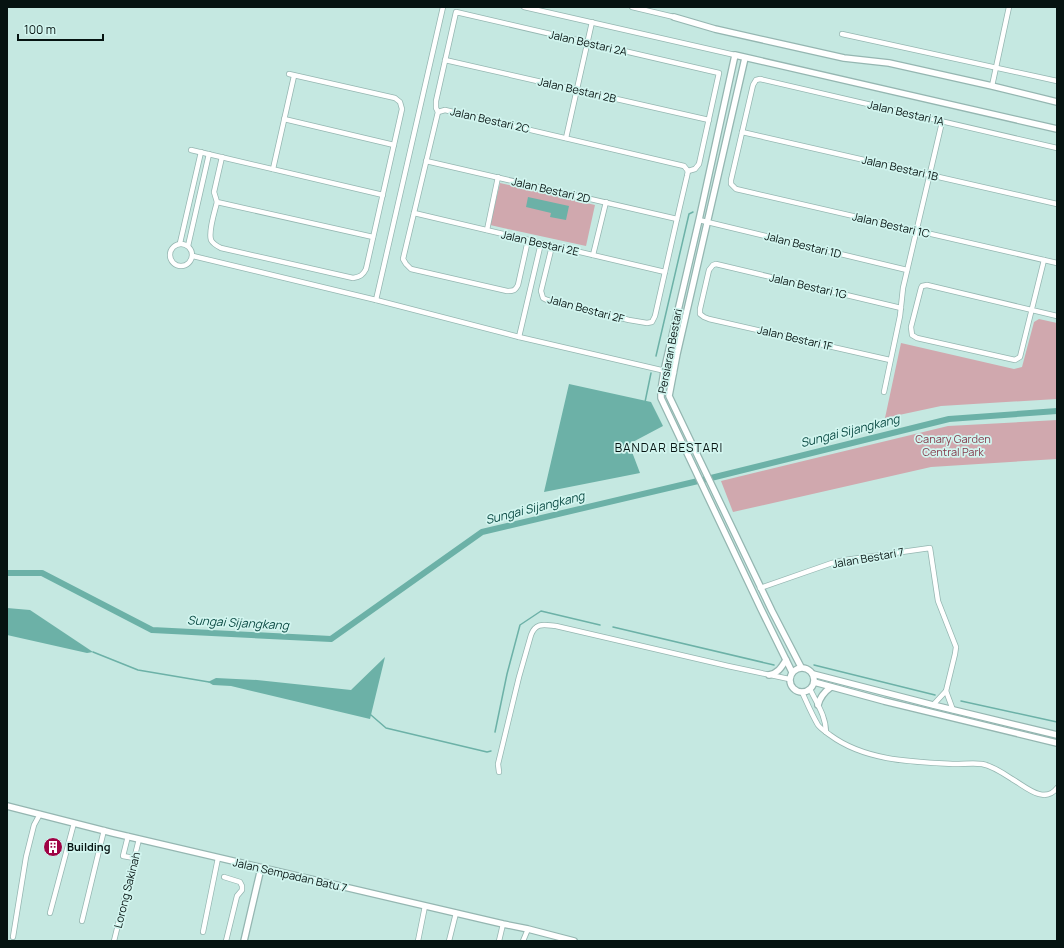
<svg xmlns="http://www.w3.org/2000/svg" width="1064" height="948" font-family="Manrope,sans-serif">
<rect width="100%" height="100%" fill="#c5e8e1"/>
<g fill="#d0a8ae">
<path d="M500,183L595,205L586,246L490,225Z"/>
<path d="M1039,319L1057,323V399L941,406L885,418L901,343L1014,369L1022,367L1034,322Z"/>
<path d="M1057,420V459L931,467L733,512L721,481L948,426Z"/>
</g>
<g fill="#6cb1a7">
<path d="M528,197L569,206L566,220L550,217L551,213L526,207Z"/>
<path d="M569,384L651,402L663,426L629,444L640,473L544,492Z"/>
<path d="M7,608L30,610L93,652L87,653L7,635Z"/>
<path d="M385,657L370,719L231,686L213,685L208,682L216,678L257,680L351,690Z"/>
</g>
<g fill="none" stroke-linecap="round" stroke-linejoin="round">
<g stroke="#6cb1a7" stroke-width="1.5">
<path d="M656,356L689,214L693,212"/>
<path d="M645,402L651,373"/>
<path d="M613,627L774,665"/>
<path d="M93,652L138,670L209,682"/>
<path d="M814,665L935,695"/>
<path d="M961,701L1057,722"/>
<path d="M369,714L371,715L386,728L487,752L491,751"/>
<path d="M495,732L507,674L520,625L541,611L600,625"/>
</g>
<path stroke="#6cb1a7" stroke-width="6" d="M7,573H42L152,630L331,639L482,532L715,477L949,419L1057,411"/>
<g stroke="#95b6b1" stroke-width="6">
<g id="minor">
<path d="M524,7L735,55"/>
<path d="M632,7L674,17"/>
<path d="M842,34L1057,81"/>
<path d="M445,60L709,120"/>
<path d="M992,86L1009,7"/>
<path d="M438,112L445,110L684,166L688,171"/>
<path d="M284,119L394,145"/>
<path d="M742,132L1057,204"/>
<path d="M566,138L592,22"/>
<path d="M1057,148L760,79L756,80L753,85L731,180V184L736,189L1057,263"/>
<path d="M191,150L383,195"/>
<path d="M222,157L214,192L217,202L373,237"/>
<path d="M426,161L677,219"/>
<path d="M273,169L294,76"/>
<path d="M217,202C215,211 208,231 211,240C213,244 217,246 221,248L353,278C360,277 363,275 366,269L402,109L400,102L395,98L289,74"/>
<path d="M414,213L665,272"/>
<path d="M699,220L907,270"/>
<path d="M487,230L498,177"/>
<path d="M528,240L518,285C515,291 513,291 507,291L411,269L406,264L403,259L438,112L436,108V101L456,12L719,73L699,164L695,169L688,171"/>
<path d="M180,243L201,152"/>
<circle cx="181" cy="255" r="11"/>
<path d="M188,246L209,154"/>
<path d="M552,246L541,291L543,298L547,300L629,320L647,323L652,322L655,316L677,219L687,176L688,171"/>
<path d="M593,255L606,202"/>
<path d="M193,256L376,300L519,337L674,373"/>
<path d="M1044,260L1020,357L1015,360L917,338L912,335L911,327L921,288L922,286L927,285L1057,316"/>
<path d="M376,300L443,7"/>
<path d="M519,337L541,243"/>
<path d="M890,360L709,319L704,317L700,314V309L709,270L713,265L716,264L901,308"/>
<path d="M884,392L900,316L903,288L942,122"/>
<path d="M760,588L832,563L845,560L930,548L938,601L956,647L955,654L946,691L933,705"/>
<path d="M810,689C817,704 826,716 826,732"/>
<path d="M946,691L953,710"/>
<path d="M802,692C807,703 812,715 818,725C821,729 826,732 830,735C865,761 913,762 955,764C964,764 974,763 982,764C993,766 1003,773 1012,779C1025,786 1044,805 1057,788"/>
<path d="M499,772L498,764L519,677L531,635C536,622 544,625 556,626L728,666L789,679"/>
<path d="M128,836L123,856L134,858"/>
<path d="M224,877L240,882L242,886V890L237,896L226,941"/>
<path d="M50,913L74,823"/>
<path d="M82,921L104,830"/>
<path d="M203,932L218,858"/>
<path d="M13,937L26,857L34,825L40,814"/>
<path d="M114,941L139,839"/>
<path d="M418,941L425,906"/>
<path d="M449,941L456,913"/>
<path d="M499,941L503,924"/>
<path d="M523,941L528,929"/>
</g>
</g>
<g stroke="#95b6b1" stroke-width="8">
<g id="tertiary">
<path d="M674,17L715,29L786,45L844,58L889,63L992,86L1057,102"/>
<path d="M745,58L677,354L669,396L772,611L801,667"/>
<circle cx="802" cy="680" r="12"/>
<path d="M792,672L761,609L661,398V390L664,371L699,220L735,55L1057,129"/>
<path d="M813,674L933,705L1057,735"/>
<path d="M769,675C778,673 781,668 786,660"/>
<path d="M814,682L884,701L1057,743"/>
<path d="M818,705C820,697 824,692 831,687"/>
<path d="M7,806L113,833L503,924L528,929L574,941"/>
<path d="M244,941L261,868"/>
</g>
</g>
<use href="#minor" stroke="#fff" stroke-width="4.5"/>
<use href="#tertiary" stroke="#fff" stroke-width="5.5"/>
</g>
<defs>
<g id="building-disc" transform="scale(1)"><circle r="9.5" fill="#9f0244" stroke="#d2f5ef"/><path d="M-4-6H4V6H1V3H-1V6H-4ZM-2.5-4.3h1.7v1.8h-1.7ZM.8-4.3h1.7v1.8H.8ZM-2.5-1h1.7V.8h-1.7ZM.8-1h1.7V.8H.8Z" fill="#fff"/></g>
</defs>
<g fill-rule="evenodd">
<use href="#building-disc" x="53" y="847"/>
</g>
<g text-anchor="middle" stroke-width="3.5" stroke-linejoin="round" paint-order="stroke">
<g font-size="11" fill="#061311" stroke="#d2f5ef">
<text transform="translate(588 43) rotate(13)" y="4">Jalan Bestari 2A</text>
<text transform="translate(577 90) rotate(13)" y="4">Jalan Bestari 2B</text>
<text transform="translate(906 113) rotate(13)" y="4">Jalan Bestari 1A</text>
<text transform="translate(490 120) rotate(13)" y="4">Jalan Bestari 2C</text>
<text transform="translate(900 168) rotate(13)" y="4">Jalan Bestari 1B</text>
<text transform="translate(551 190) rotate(13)" y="4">Jalan Bestari 2D</text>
<text transform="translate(891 225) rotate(13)" y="4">Jalan Bestari 1C</text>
<text transform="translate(540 243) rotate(13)" y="4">Jalan Bestari 2E</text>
<text transform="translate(803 245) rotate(14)" y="4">Jalan Bestari 1D</text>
<text transform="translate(808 286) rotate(13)" y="4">Jalan Bestari 1G</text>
<text transform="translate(586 309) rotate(15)" y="4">Jalan Bestari 2F</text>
<text transform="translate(795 338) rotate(13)" y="4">Jalan Bestari 1F</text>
<text transform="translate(670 351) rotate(-79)" y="4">Persiaran Bestari</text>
<text transform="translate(868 558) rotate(-10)" y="4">Jalan Bestari 7</text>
<text transform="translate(290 875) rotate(13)" y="4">Jalan Sempadan Batu 7</text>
<text transform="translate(127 890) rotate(-76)" y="4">Lorong Sakinah</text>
</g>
<g font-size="11" fill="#843b4c" stroke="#d2f5ef">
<text x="953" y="443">Canary Garden<tspan x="953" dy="13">Central Park</tspan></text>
</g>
<g font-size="11" font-weight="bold" fill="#061311" stroke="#d2f5ef" text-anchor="start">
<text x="67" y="851">Building</text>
</g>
<g font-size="12" font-style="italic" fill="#094942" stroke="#d2f5ef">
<text transform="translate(850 431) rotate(-14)" y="4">Sungai Sijangkang</text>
<text transform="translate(535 508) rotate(-14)" y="4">Sungai Sijangkang</text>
<text transform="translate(238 623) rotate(3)" y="4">Sungai Sijangkang</text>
</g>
<g font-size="12" letter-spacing="1" fill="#061311" stroke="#d2f5ef">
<text x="669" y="452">BANDAR BESTARI</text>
</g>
</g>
<rect width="1064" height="948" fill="none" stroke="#061311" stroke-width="16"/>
<path d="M18 34v6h85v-6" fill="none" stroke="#061311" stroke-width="2"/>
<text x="24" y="34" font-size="12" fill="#061311" stroke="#d2f5ef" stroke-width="3" paint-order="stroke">100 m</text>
</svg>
